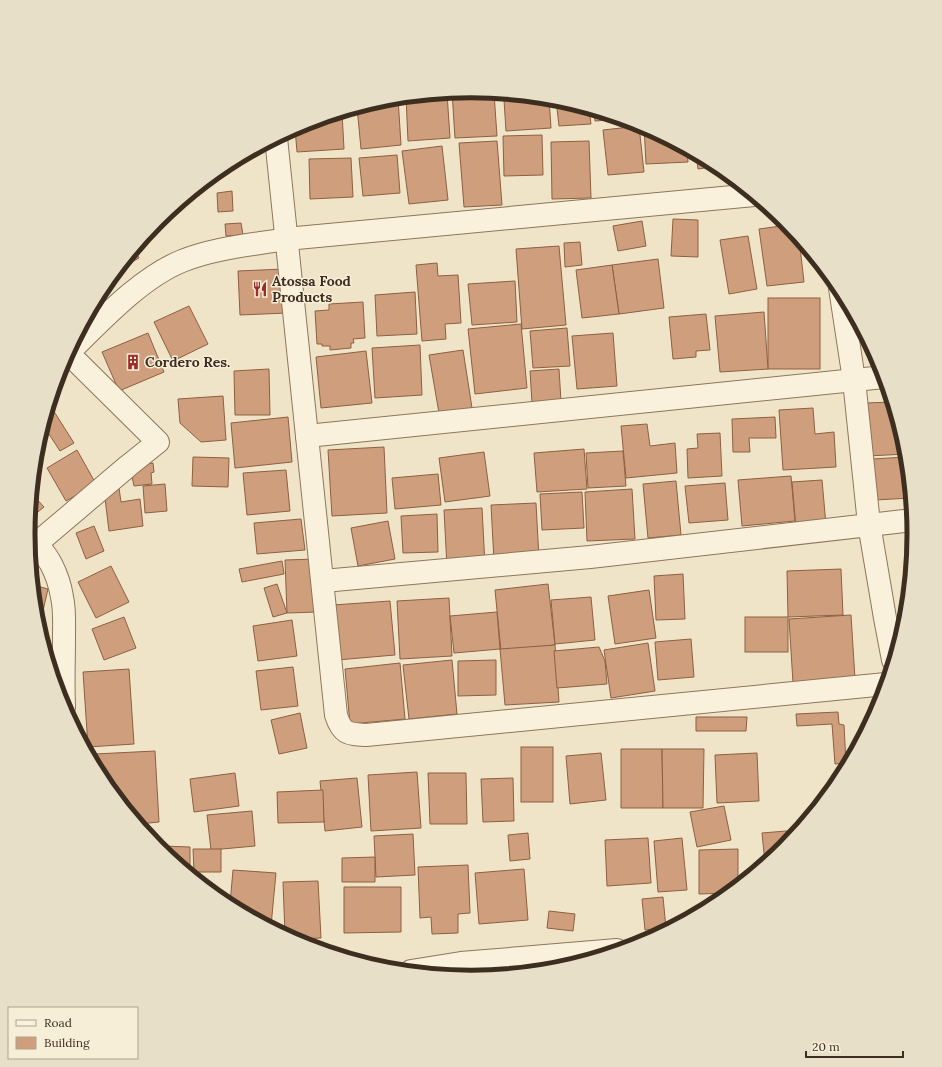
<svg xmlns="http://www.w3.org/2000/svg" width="942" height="1067" font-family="Lora,serif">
<rect width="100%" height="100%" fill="#f0e4c8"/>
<g fill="#cf9f7d" stroke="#8d5f41">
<path d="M471,91L494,93L497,136L455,138L452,92Z"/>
<path d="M447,93L450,138L408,141L406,97Z"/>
<path d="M540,97L549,98L551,128L506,131L504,100Z"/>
<path d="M398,98L401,145L361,149L357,107L385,99Z"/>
<path d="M556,99L589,109L591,124L559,126Z"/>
<path d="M594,110L623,119L595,121Z"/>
<path d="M342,112L344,149L297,152L295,128L302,124Z"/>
<path d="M639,126L644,172L608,175L603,130Z"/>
<path d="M644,126L687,149L688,162L646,164Z"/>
<path d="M542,135L543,175L504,176L503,136Z"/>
<path d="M497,141L502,205L464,207L459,143Z"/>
<path d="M589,141L591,198L552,199L551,142Z"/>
<path d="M442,146L448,200L409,204L402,151Z"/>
<path d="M696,154L717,165L718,166L698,169Z"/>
<path d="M397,155L400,193L363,196L359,158Z"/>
<path d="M351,158L353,197L310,199L309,159Z"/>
<path d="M217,172L218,180H206Z"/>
<path d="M232,191L233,211L218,212L217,193Z"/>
<path d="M161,218V223H155L158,220Z"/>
<path d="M673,219L698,220V257L671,256Z"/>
<path d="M642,221L646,246L618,251L613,226Z"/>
<path d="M241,223L243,235L226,236L225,224Z"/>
<path d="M788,225L799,238L804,282L767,286L759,229Z"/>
<path d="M748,236L757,289L729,294L720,240Z"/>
<path d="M580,242L582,265L565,267L564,243Z"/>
<path d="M559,246L566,325L522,329L516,249Z"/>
<path d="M134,249L139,258L116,271Z"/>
<path d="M658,259L664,308L619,314L612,265Z"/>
<path d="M437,263L438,276L458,275L461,323L445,324L446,339L422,341L416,265Z"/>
<path d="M612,265L619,314L582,318L576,270Z"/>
<path d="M284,269L287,313L240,315L238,271Z"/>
<path d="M515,281L517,322L472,325L468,284Z"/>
<path d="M415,292L417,334L377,336L375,295Z"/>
<rect x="768" y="298" width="52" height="71"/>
<path d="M363,302L365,338L353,339L354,343H351V348L330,350V346H322V344H317L315,311L329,310V304Z"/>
<path d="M189,306L208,344L173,361L154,322Z"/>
<path d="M764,312L768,369L720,372L715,316Z"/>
<path d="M706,314L710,350L696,351V357L673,359L669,317Z"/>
<path d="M521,324L527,388L475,394L468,329Z"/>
<path d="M567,328L570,366L533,368L530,331Z"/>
<path d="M148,333L164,372L119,391L102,352Z"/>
<path d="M613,333L617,386L577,389L572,336Z"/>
<path d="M420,345L422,395L375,398L372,348Z"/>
<path d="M463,350L472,408L439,413L429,355Z"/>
<path d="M366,351L372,403L321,408L316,357Z"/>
<path d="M269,369L270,415H235L234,371Z"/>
<path d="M559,369L561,401L532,403L530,371Z"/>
<path d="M223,396L226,440L201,442L180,423L178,399Z"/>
<path d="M892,402L906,447V454L868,456L866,403Z"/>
<path d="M813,408L815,434L834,432L836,467L783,470L779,410Z"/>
<path d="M53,410L74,443L60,451L43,425L47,414Z"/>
<path d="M288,417L292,462L235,468L231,423Z"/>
<path d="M775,417L776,438H749L750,452H733L732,419Z"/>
<path d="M647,424L650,446L675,443L677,473L626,478L621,426Z"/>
<path d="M720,433L722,476L688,478L687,449L698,448L697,434Z"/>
<path d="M384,447L387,513L332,516L328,450Z"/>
<path d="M36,448L43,456L35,462Z"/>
<path d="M584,449L587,489L537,492L534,453Z"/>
<path d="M77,450L96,484L66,501L47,468Z"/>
<path d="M623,451L626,486L588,488L586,453Z"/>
<path d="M484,452L490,496L445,502L439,458Z"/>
<path d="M193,457L229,458L228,487L192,486Z"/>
<path d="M906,457L911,498L875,500L872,459Z"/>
<path d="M153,463L154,472L151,473L152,484L134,486L130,467Z"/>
<path d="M286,470L290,511L247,515L243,473Z"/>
<path d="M438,474L441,505L395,509L392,478Z"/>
<path d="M791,476L795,521L742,526L738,480Z"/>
<path d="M822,480L826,525L796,528L792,482Z"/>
<path d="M676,481L681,535L648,538L643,484Z"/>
<path d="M725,483L728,520L689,523L685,486Z"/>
<path d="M165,484L167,511L145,513L143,486Z"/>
<path d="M119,488L121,502L140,499L143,526L109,531L104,490Z"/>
<path d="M632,489L635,539L587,541L585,492Z"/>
<path d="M582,492L584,528L542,530L540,494Z"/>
<path d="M33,495L44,507L33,516L30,513L32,496Z"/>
<path d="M536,503L539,558L494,561L491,505Z"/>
<path d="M482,508L485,565L447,567L444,510Z"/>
<path d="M437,514L438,552L403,553L401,516Z"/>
<path d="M301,519L305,550L257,554L254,523Z"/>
<path d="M388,521L395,559L358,566L351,528Z"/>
<path d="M94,526L104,551L86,559L76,533Z"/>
<path d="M316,559L317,612L287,613L285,560Z"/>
<path d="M282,561L284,574L242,582L239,569Z"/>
<path d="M906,565H911L908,595Z"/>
<path d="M111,566L129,602L96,618L78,582Z"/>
<path d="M841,569L843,615L788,617L787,571Z"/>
<path d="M683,574L685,619L656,620L654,576Z"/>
<path d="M277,584L287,613L273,617L264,588Z"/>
<path d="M548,584L555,645L501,651L495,590Z"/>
<path d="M33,585L48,589L39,628L36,620Z"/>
<path d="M649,590L656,638L615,644L608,596Z"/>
<path d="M591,597L595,640L555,644L551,600Z"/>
<path d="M449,598L452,656L400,659L397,601Z"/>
<path d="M390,601L395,655L337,660L333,605Z"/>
<path d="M497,612L500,649L454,653L450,616Z"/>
<path d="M851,615L855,679L793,683L789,619Z"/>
<path d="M124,617L136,648L104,660L92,629Z"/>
<rect x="745" y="617" width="43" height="35"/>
<path d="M292,620L297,656L258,661L253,626Z"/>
<path d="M691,639L694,677L658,680L655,642Z"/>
<path d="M648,643L655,691L611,698L604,650Z"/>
<path d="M555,645L559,702L505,705L500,649Z"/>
<path d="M599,647L605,661L607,684L557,688L554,651Z"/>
<path d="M452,660L457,714L409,719L403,665Z"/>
<path d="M496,660V695L458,696V661Z"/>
<path d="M400,663L405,719L350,724L345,669Z"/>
<path d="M293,667L298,706L261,710L256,671Z"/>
<path d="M129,669L134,744L88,747L83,672Z"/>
<path d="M838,712L839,724L844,725L846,763L835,764L832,724L797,726L796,714Z"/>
<path d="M300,713L307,748L279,754L271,720Z"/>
<path d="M696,717H747L746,731H696Z"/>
<rect x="521" y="747" width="32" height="55"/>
<path d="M621,749H662L663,808H621Z"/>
<path d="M662,749H704L703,808H663Z"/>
<path d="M155,751L159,822L139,824L103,779L95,766V754Z"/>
<path d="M601,753L606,800L570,804L566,756Z"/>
<path d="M757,753L759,801L717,803L715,755Z"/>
<path d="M417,772L421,828L371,831L368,775Z"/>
<path d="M235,773L239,806L194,812L190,779Z"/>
<path d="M428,773H466L467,824H430Z"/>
<path d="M357,778L362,827L325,831L320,781Z"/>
<path d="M513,778L514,821L483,822L481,779Z"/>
<path d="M323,790L324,822L278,823L277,792Z"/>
<path d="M724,806L731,840L697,847L690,812Z"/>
<path d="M252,811L255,846L211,850L207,815Z"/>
<path d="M798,830L784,847L765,863L762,833Z"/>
<path d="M528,833L530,859L510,861L508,835Z"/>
<path d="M413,834L415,875L376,877L374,836Z"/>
<path d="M648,838L651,883L607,886L605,840Z"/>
<path d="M682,838L687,890L658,892L654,841Z"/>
<path d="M163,846L190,847V867L182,866L163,851Z"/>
<path d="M193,849H221V872H194Z"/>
<path d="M738,849V885L728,893L699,894V850Z"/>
<path d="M375,857V882H342V858Z"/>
<path d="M468,865L470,913L458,914V933L432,934L431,917L420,918L418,867Z"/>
<path d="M524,869L528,920L479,924L475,873Z"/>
<path d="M233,870L276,873L271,926L230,904Z"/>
<path d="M318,881L321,938L294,939L285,934L283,882Z"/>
<path d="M344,887H401V932L344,933Z"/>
<path d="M209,889H216L217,895Z"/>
<path d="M663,897L666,928L645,930L642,899Z"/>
<path d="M549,911L575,914L573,931L547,928Z"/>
</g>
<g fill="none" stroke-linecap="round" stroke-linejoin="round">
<g stroke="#8d765c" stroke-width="24">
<g id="street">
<path d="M276,138L336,715C342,734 348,734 366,735L886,684"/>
<path d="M840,288L854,380L869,524L885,618L893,660"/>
<path d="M68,353C100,322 140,278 182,261C214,248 251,245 286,239L754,195"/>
<path d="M307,436L884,377"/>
<path d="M29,541C48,549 59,578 62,597C65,610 64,624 64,637C64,660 63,684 64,707"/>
<path d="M36,544L128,466L158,442L68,353"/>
<path d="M323,581L590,557L913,520"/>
<path d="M411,971L461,963L617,950"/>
</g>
</g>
<use href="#street" stroke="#faf1dc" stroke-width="22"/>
</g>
<defs>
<g id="restaurant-bare" transform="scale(1.2)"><path d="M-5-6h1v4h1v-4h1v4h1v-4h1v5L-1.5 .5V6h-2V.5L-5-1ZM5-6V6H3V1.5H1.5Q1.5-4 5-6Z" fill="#9e2a2b" stroke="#f7eed8" stroke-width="2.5" paint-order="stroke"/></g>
<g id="building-bare" transform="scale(1.2)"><path d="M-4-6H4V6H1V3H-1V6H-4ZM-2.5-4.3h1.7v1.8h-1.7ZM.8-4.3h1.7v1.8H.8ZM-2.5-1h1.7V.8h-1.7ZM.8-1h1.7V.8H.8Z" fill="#9e2a2b" stroke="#f7eed8" stroke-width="2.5" paint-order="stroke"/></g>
</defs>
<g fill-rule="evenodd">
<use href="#restaurant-bare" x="260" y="289"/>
<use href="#building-bare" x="133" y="362"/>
</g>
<g text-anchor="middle" stroke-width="3" stroke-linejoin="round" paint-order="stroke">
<g font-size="14" font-weight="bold" fill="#3d2e20" stroke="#f7eed8" text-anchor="start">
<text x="272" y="286">Atossa Food<tspan x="272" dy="16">Products</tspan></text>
<text x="145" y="367">Cordero Res.</text>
</g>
</g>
<path d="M0 0H942V1067H0ZM35 534a436 436 0 1 1 872 0a436 436 0 1 1-872 0Z" fill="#e8dfc9" fill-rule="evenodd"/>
<path fill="none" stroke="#3d2e20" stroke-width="5" d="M35 534a436 436 0 1 1 872 0a436 436 0 1 1-872 0Z"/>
<rect x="8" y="1007" width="130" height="52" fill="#f7eed8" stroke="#ada18e"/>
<rect x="16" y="1020" width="20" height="6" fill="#faf1dc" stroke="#ada18e"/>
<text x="44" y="1027" font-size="12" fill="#3d2e20">Road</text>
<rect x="16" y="1037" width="20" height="12" fill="#cf9f7d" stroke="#ada18e"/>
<text x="44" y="1047" font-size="12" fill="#3d2e20">Building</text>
<path d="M806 1051v6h97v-6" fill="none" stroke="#3d2e20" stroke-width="2"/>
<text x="812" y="1051" font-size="12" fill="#3d2e20" stroke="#f7eed8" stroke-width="3" paint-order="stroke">20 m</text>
</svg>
